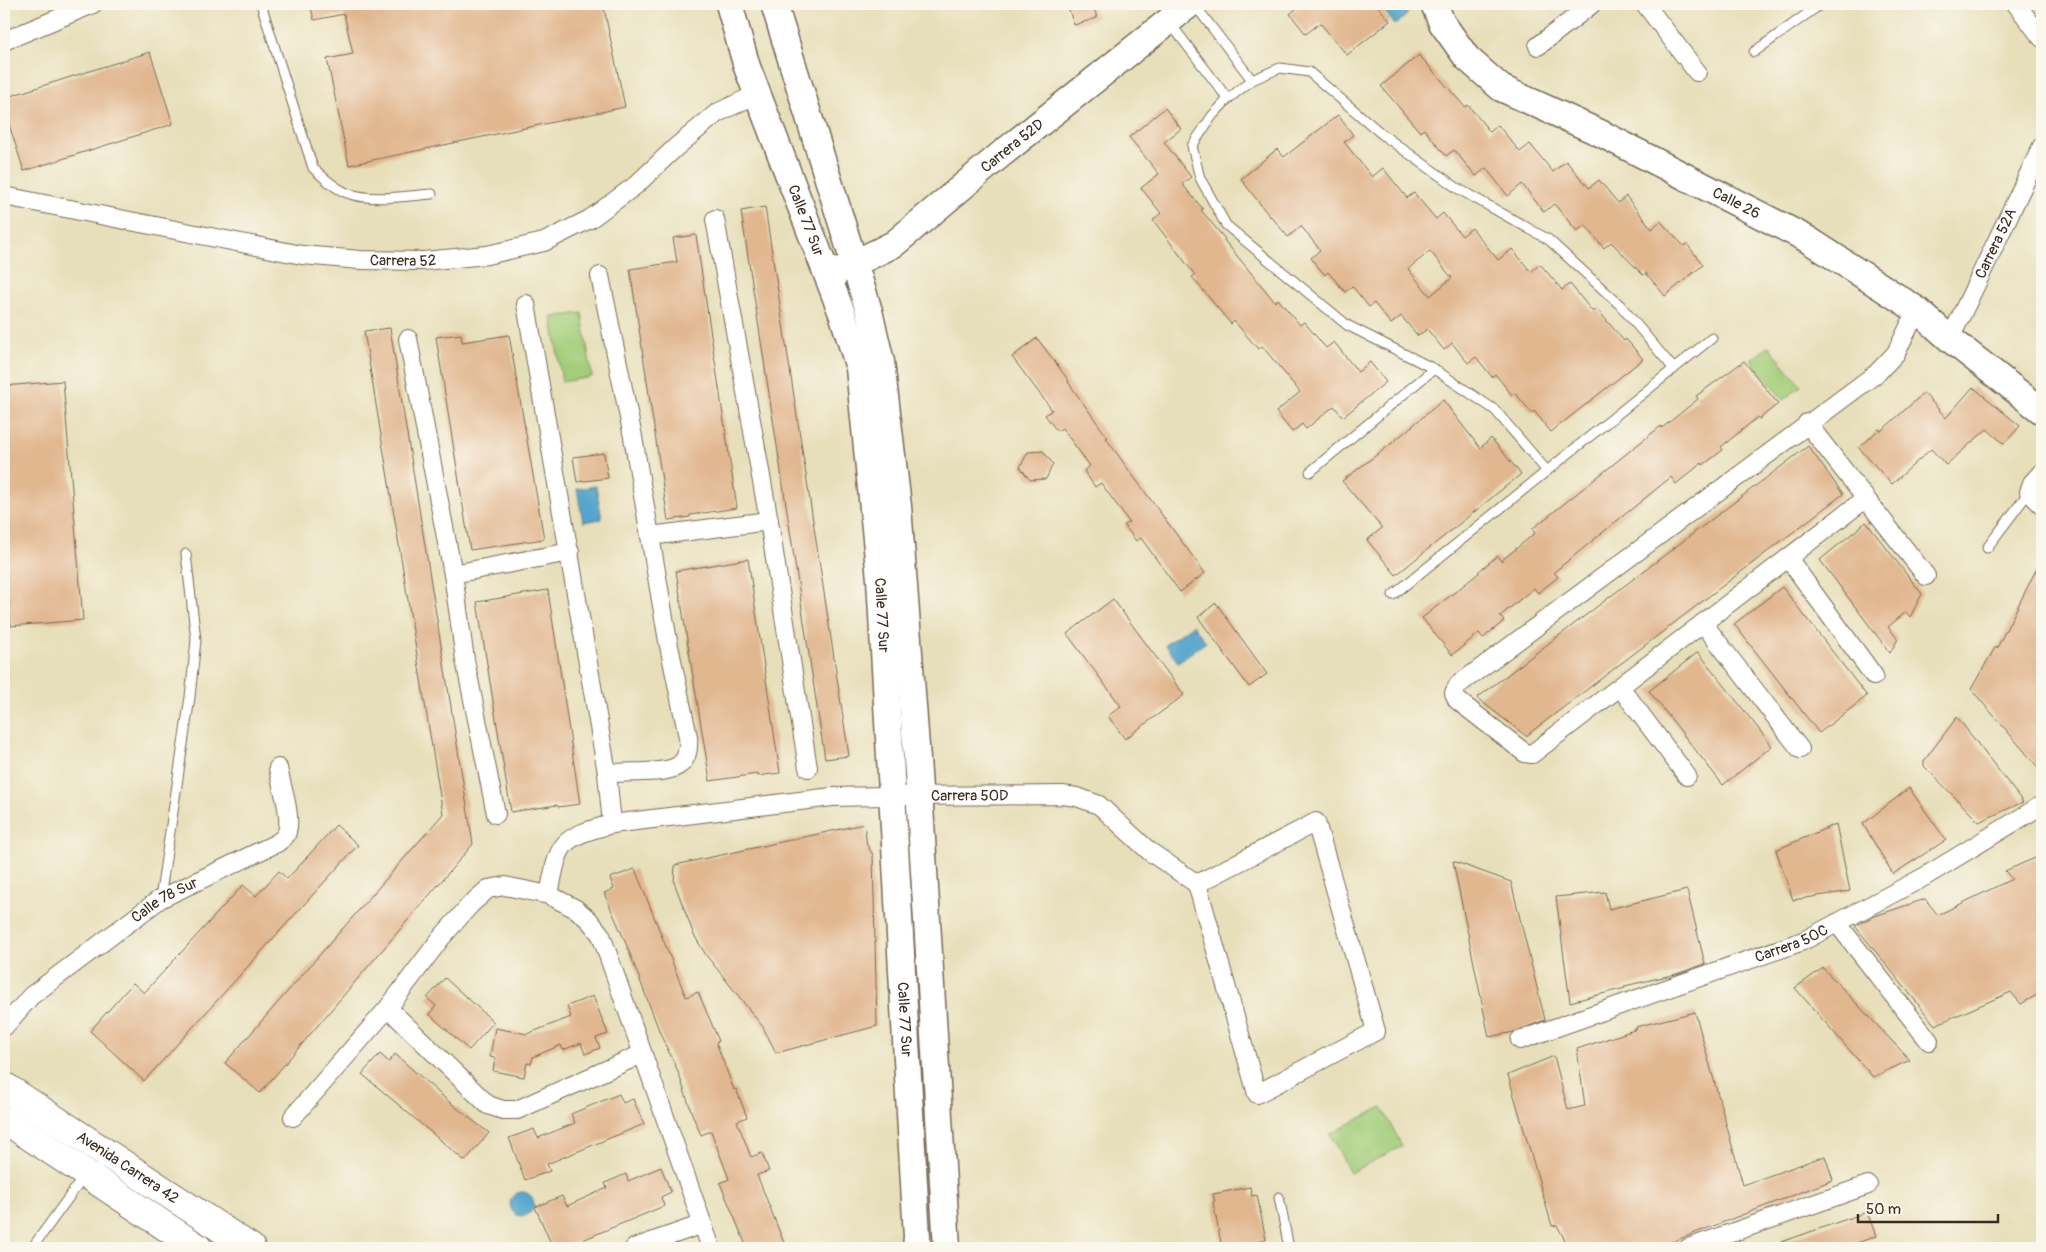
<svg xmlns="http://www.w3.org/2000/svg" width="2046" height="1252" font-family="Pangolin,sans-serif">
<rect width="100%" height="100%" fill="#fbf7ec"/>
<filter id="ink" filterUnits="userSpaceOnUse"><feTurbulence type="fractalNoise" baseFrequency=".02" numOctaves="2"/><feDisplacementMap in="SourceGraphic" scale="10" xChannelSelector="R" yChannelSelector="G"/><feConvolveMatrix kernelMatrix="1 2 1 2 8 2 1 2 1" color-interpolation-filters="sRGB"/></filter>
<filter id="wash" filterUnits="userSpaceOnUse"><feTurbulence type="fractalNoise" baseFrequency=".0096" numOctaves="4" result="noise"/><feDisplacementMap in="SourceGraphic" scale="20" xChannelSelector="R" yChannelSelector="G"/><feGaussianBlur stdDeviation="1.12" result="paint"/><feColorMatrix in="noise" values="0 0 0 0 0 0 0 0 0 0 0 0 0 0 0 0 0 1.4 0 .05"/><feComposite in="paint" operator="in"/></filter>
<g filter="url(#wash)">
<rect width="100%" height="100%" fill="#e7dfba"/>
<g fill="#a3cd79" stroke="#6f7c4c">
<path d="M582,313L592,377L562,382L552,317Z"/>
<path d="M1769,346L1801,386L1783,400L1751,360Z"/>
<path d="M1382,1107L1402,1146L1350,1173L1330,1134Z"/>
</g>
<g fill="#52a5cd" stroke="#466876">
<path d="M1379,4H1400L1408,14L1395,25Z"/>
<path d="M596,486L602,519L583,522L577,489Z"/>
<path d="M1193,625L1206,642L1178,662L1165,645Z"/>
<circle cx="522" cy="1204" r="12"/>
</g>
<g id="blocks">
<g fill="#e1b790" fill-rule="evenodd">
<path d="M310,4H603L625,107L349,165L327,59L353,54L344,14L314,20Z"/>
<path d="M1067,4H1093L1097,18L1074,25Z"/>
<path d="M1302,4H1376L1390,21L1347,55L1320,23L1306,34L1290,14Z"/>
<path d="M150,52L173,124L24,171L4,109V98Z"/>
<path d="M1419,55L1465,107L1468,105L1490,132L1498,125L1520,152L1530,144L1553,172L1566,161L1589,188L1599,180L1618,203L1626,196L1652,229L1660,221L1684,246L1687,244L1703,265L1665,296L1646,273L1643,275L1611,242L1604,248L1585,225L1577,231L1554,204L1544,212L1522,184L1508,196L1486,168L1476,176L1454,150L1446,156L1424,129L1420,132L1381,86Z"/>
<path d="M1165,108L1181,129L1164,142L1191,177L1182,184L1203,209L1201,210L1225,239L1224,240L1275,302L1278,299L1300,325L1304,322L1326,348L1334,342L1358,372L1370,362L1386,382L1343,417L1334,406L1306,429L1302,424L1292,432L1276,412L1300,392L1262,346L1258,349L1234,321L1231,324L1192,277L1195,275L1153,220L1161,213L1141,188L1159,174L1129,137Z"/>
<path d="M1338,115L1353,135L1344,142L1372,177L1383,168L1407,198L1414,193L1436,219L1443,213L1462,236L1472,228L1498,260L1512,249L1531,272L1540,264L1562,290L1570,284L1593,312L1597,309L1624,341L1626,339L1643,359L1551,432L1534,411L1532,413L1515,393L1512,395L1495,374L1492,377L1476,357L1468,363L1452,343L1444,350L1427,329L1418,336L1401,316L1391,324L1374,303L1369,307L1352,286L1345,292L1328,272L1325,275L1311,258L1320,250L1301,226L1288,237L1271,216L1270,217L1241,179L1277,149L1284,157ZM1430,251L1452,278L1430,296L1408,269Z"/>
<path d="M765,207L849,756L825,759L741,211Z"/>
<path d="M696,235L737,508L690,515V517L668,520L630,269L677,262L673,238Z"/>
<path d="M390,328L473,844L260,1093L225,1063L443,814L364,331Z"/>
<path d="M461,334L462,342L509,335L544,539L470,550L436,337Z"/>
<path d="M1037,338L1069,381L1068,382L1108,438H1106L1125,465L1205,573L1180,592L1141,538L1136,541L1124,525L1129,522L1101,483L1095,487L1084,471L1090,466L1062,428L1057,431L1045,415L1052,410L1012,357Z"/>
<path d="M1744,361L1778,404L1759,419L1758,417L1721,447L1723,450L1703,465L1702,463L1676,484L1671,477L1554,572L1558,577L1538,593L1534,588L1500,616L1504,621L1483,638L1479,633L1452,655L1422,618L1479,573L1478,572L1497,556L1501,561L1535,533L1532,529L1560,507L1661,426L1662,428L1698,399L1696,396Z"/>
<path d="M63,381L83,620L11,626L6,568H4V386Z"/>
<path d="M1973,387L2020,426L2004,444L1987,429L1946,465L1931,449L1892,484L1859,448L1879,429L1881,431L1924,393L1946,418Z"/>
<path d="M1443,400L1480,448L1491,438L1521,474L1396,575L1367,540L1382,528L1342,481L1387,447Z"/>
<path d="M1808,446L1843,494L1526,736L1477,698Z"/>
<path d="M1043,451L1053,464L1046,479L1030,480L1020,467L1028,452Z"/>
<path d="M604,453L608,478L577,482L573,457Z"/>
<path d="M1866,522L1922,594L1910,617L1906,612L1888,627L1898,639L1890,653L1820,560Z"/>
<path d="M2042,558V772L1971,689L1996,646L1997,648Z"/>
<path d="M748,559L780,773L757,776V774L710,781L676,571Z"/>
<path d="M1782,587L1867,696L1819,733L1734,624Z"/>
<path d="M548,590L580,804L558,807L557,805L511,812L477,602Z"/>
<path d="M1113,599L1184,695L1125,739L1108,716L1121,706L1067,634Z"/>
<path d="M1216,603L1267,674L1249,687L1198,617Z"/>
<path d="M1698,652L1772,746L1723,785L1649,691Z"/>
<path d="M1957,717L2023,802L1979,822L1924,766V761Z"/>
<path d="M1909,788L1946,840L1893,874L1863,824Z"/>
<path d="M864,824L867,845L873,855L877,1026L776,1053L763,1027L706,955L694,935L674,882L675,865Z"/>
<path d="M1836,824L1850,891L1793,900L1776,850Z"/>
<path d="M336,825L358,845L144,1081L90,1031L133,983L144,993L243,885L256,896L279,871L287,879Z"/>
<path d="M2042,855V992L2021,1004L2011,992L1935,1025L1855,926L1872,917L1925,899L1938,915L2012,879L2005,871Z"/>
<path d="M1453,861L1511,882L1545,1020L1514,1032L1489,1037Z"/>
<path d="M635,869L686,997L698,992L719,1041L716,1042L734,1090L736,1089L747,1117L737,1121L751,1157L762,1153L769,1171L757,1175L786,1248H747L720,1183L729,1179L711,1131L701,1135L694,1119L677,1069L662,1038L625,941L604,893L614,889L610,878Z"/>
<path d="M1687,890L1705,964L1676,974L1625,986V988L1570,1002L1556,897L1605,892L1609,909Z"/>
<path d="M1823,968L1910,1060L1873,1077L1795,988Z"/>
<path d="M445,978L494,1022L469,1050L429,1014L436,1006L427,998Z"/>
<path d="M593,996L608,1034L596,1038L600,1048L585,1054L581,1043L563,1050L561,1045L533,1057L531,1064L527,1063L524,1077L493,1071L495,1058L490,1057L495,1028L527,1034L571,1017L567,1006Z"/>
<path d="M1695,1012L1743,1185L1825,1156L1833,1180L1656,1248H1569L1557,1225L1552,1226L1508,1075L1554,1056L1568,1110L1585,1106L1577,1049L1637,1029L1636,1027Z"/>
<path d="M380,1054L389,1062L395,1054L448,1101L489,1133L465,1161L362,1074Z"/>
<path d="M619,1094L623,1103L633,1099L644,1124L547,1164L550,1171L525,1180L509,1138L534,1129L538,1138L575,1123L571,1114Z"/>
<path d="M661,1167L671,1192L661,1197L664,1206L585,1239L560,1248H553L535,1207L562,1196L567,1206L607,1188L605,1183L626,1174L628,1181Z"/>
<path d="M1250,1187L1252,1196L1257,1195L1266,1240H1261L1263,1248H1222L1213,1202L1215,1201L1213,1194Z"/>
<path d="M1867,1212L1876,1236L1844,1248H1771L1770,1246Z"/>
</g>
</g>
</g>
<g filter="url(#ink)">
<use href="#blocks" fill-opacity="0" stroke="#776955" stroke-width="1"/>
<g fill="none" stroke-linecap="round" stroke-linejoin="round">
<g stroke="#776955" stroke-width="11">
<g id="lane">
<path d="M261,4L313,168C323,177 334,188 347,193C372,202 405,196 432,194"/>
<path d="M1194,4L1252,80"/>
<path d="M1170,23L1228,99"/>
<path d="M1754,52L1821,4"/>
<path d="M1547,471L1495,410L1434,369L1347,325L1226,225L1200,178L1192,146L1212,116L1228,99L1252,80L1280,68L1309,72L1383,135L1457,188L1549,240L1620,305L1674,369"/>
<path d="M1310,472L1434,369"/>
<path d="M1987,548L2029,492"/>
<path d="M1393,595L1712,338"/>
<path d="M160,899L190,697L196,640L186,554"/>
<path d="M1279,1197L1289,1248"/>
<path d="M32,1248L85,1175"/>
</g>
</g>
<g stroke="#776955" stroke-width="20">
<g id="street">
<path d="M1645,4L1697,72"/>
<path d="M2016,4L2042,38"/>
<path d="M4,41L93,4"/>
<path d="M1538,46L1592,4"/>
<path id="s1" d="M4,196L302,255L360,260L423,261L487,255L544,242L590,219L636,185L675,148L717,113L757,94"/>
<path d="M715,219L769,521L808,768"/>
<path d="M526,304L607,773C619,773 631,772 644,772C670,771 691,770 688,737L668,641L633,437L600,276"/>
<path d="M408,339L453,574L465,660L496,814"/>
<path id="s2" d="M1950,339L2042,146"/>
<path d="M1807,423L1926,576"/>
<path d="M2042,472L2032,483L2029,492L2042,505"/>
<path d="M1865,499L1532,754L1525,753L1457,700L1454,693L1458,685L1877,373L1896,353L1917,310"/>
<path d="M650,536L769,521"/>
<path d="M1788,558L1874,676"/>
<path d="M453,574L570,552"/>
<path d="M1703,623L1800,749"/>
<path d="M1620,687L1687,776"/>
<path d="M607,773L612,824"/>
<path d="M1316,822L1376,1031L1257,1094L1197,884Z"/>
<path id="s3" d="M549,895C559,842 559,838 612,824L832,797C909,795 985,796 1062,795L1077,797L1099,805L1149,851L1197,884"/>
<path d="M1837,923L1929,1041"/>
<path d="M388,1008L488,1105L503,1110H517L642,1054"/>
<path id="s4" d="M4,1027L31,996L160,899L277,843C281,840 286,837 287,832C292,815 281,785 278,768"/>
<path id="s5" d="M1520,1040L1803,941L1924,877L2042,805"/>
<path d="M293,1117L388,1008L441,938L471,904L488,889L505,886L549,895L576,909L589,920L601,935L711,1248"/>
<path d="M634,1248L703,1224"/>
<path d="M1688,1248L1868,1185"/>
</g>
</g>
<g stroke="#776955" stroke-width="29">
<g id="secondary">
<path id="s6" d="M729,4L747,67L843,316L859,368L880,579L917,1237L916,1248"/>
<path d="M774,4L869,311L881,362L898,506L918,773L947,1248"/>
<path id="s7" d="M1434,4L1442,23L1467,58L1501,88L1600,133L1807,239L1917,310L1950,339L2042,411"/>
<path id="s8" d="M839,271L894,244L999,156L1190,4"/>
</g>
</g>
<g stroke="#776955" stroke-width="30">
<g id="highway">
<path id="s9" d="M4,1086L251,1248"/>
<path d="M4,1119L198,1248"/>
</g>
</g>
<use href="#lane" stroke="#fff" stroke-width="9"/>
<use href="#street" stroke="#fff" stroke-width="18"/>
<use href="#secondary" stroke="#fff" stroke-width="26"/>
<use href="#highway" stroke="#fff" stroke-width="28"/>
</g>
</g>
<g text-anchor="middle" stroke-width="4" stroke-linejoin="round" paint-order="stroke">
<g font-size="15" fill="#3b2a1e" stroke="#fbf7ec">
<text dy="5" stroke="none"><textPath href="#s8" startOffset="215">Carrera 52D</textPath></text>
<text dy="5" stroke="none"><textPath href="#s7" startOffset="371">Calle 26</textPath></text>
<text dy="5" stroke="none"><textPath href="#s6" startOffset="230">Calle 77 Sur</textPath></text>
<text dy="5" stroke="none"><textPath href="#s2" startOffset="106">Carrera 52A</textPath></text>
<text dy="5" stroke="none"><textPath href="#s1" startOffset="405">Carrera 52</textPath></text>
<text dy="5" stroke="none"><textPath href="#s6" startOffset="635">Calle 77 Sur</textPath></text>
<text dy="5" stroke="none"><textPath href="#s3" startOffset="465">Carrera 50D</textPath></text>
<text dy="5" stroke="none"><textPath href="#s4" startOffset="206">Calle 78 Sur</textPath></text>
<text dy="5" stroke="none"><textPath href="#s5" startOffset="288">Carrera 50C</textPath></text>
<text dy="5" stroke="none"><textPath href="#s6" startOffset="1040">Calle 77 Sur</textPath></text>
<text dy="5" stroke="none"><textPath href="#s9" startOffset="148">Avenida Carrera 42</textPath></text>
</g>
</g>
<rect width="2046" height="1252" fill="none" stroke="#fbf7ec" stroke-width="20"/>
<path d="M1858 1214v8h140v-8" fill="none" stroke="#3b2a1e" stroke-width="2.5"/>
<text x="1866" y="1214" font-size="15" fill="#3b2a1e" stroke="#fbf7ec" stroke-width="4" paint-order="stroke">50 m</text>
</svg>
